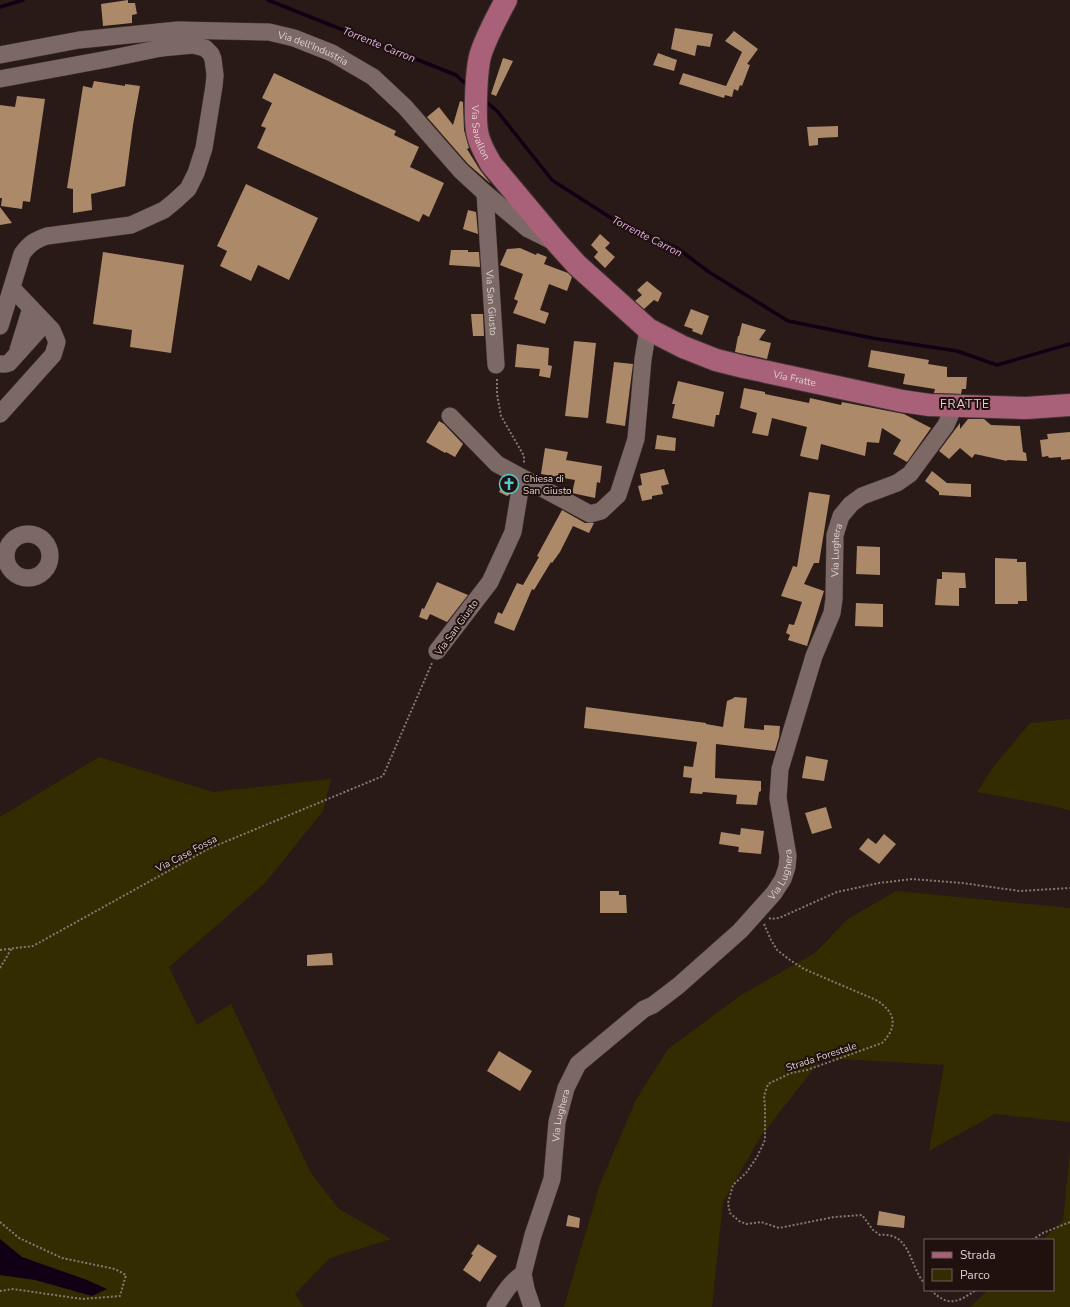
<svg xmlns="http://www.w3.org/2000/svg" width="1070" height="1307" font-family="'Nunito Sans',sans-serif">
<rect width="100%" height="100%" fill="#291a17"/>
<g fill="#332c01">
<path d="M1070,719V811L1058,807L977,792L994,766L1030,723Z"/>
<path d="M99,757L213,792L331,779L323,811L265,883L169,967L197,1025L231,1004L311,1173L339,1209L391,1239L330,1258L295,1294L304,1307H0V817Z"/>
<path d="M896,891L1070,908V1122L995,1114L929,1151L944,1065L822,1058L761,1136L723,1202L712,1307H564L600,1184L636,1100L668,1049L741,995L815,953L848,919Z"/>
<path d="M1070,1150V1307H970L988,1290H1053V1240H1042L1063,1221Z"/>
</g>
<path fill="#110015" d="M0,1239L22,1257L87,1280L107,1289L92,1296L35,1280L0,1275Z"/>
<g fill="none" stroke-linecap="round" stroke-linejoin="round">
<g stroke="#110015" stroke-width="3.5">
<path d="M268,0L456,75L469,87"/>
<path d="M0,7L23,0"/>
<path d="M484,100L497,111L552,180L611,218L677,248L709,272L788,321L872,338L957,351L997,365L1070,344"/>
</g>
</g>
<g fill="#ac8968">
<path d="M128,0V3H135L137,14L132,15V23L103,26L101,4Z"/>
<path d="M675,28L713,34L710,47L697,45L695,56L671,49Z"/>
<path d="M734,31L758,49L747,64L750,65L742,86L740,85L738,91L734,89L732,97L725,95L724,98L679,84L683,73L726,86L742,52L725,41Z"/>
<path d="M658,53L677,60L674,71L653,65Z"/>
<path d="M503,58L513,61L496,96L491,94Z"/>
<path d="M274,73L396,131L394,135L419,147L410,167L444,183L429,217L423,214L419,222L257,148L266,128L261,126L272,103L262,98Z"/>
<path d="M94,81L125,86V84L140,86L133,125L125,186L91,194L92,210L73,213V189L67,188L83,86L92,88Z"/>
<path d="M17,96L45,99L30,202L23,201L22,209L1,206L2,198H0V105L15,107Z"/>
<path d="M460,101L463,102L464,130L469,148L467,149L480,170L491,184L468,164L427,117L439,107L453,125Z"/>
<path d="M838,126V137L818,138V145L809,146L807,127Z"/>
<path d="M246,184L318,218L289,280L258,265L251,281L220,266L227,251L217,246Z"/>
<path d="M0,207L12,223L0,225Z"/>
<path d="M468,210L476,212L478,234L463,229Z"/>
<path d="M600,234L610,243L605,248L615,257L605,268L594,257L598,252L591,245Z"/>
<path d="M520,248L536,255L537,253L547,257L544,264L568,273L572,277L567,291L549,284L540,310L549,313L545,324L513,313L518,301L514,299L523,274L500,265L507,249Z"/>
<path d="M451,250H468V252H479L480,267L449,265Z"/>
<path d="M103,252L184,265L171,353L130,347L132,330L93,324Z"/>
<path d="M647,281L662,293L658,302L654,300L644,309L635,301L642,295L637,290Z"/>
<path d="M691,309L709,316L702,335L692,331L693,329L684,326Z"/>
<path d="M471,314H483L484,336H473Z"/>
<path d="M742,323L766,330L759,340L771,343L767,359L735,352L738,336H739Z"/>
<path d="M574,341L596,343L588,418L565,416Z"/>
<path d="M517,344L549,348L548,365L552,366L550,378L539,376L540,369L515,367Z"/>
<path d="M871,350L929,360L928,364L947,367V377H967L966,389H962L961,394L934,393L935,389L903,384L905,374L868,367Z"/>
<path d="M614,362L633,364L625,426L606,423Z"/>
<path d="M678,381L724,392L719,415H716L714,427L672,418L675,404H672Z"/>
<path d="M744,388L765,392V394L809,403L810,398L841,405L842,402L904,414L931,428L907,462L893,454L901,440L882,428L879,443L867,442L865,456L821,444L818,460L800,456L807,427L772,418L768,436L752,433L757,413L740,408Z"/>
<path d="M968,419H984L991,425L1020,426L1023,452L1026,453L1027,461L1007,460V461L975,454L972,458L960,448L949,459L939,451L960,423V429Z"/>
<path d="M439,421L444,424L463,444L455,457L446,452L445,453L426,442Z"/>
<path d="M1070,432V459L1061,460V457L1049,458L1048,456L1042,457L1040,440L1048,439L1047,434Z"/>
<path d="M657,435L676,438L675,451L655,449Z"/>
<path d="M545,448L568,452L566,460L602,466L600,483L597,482L595,498L572,493L575,480L541,474Z"/>
<path d="M664,469L669,484L661,486L663,494L652,496V499L642,501L638,486L642,485L640,474Z"/>
<path d="M932,471L947,483L971,484V497L939,495V492L925,481Z"/>
<path d="M505,480L511,483L509,495L507,496L499,492Z"/>
<path d="M809,492L830,495L819,563H814L804,584L824,591L807,646L788,640L790,635L786,633L789,624L794,625L802,602L781,596L793,566L797,567Z"/>
<path d="M562,510L585,523H594L589,533L573,526L560,552L552,563L551,562L534,590L532,589L514,631L494,623L498,612L502,614L517,583L523,585L539,557L537,556Z"/>
<path d="M857,546L880,547V575L856,574Z"/>
<path d="M995,558L1017,559V562H1026L1027,601H1018V604H995Z"/>
<path d="M942,572L965,573L966,588H959V606L935,605L937,579H942Z"/>
<path d="M437,582L468,595L447,622L430,614L427,620L419,617L422,608L424,609Z"/>
<path d="M856,603L883,604V627L855,626Z"/>
<path d="M734,697L747,698L744,728L764,730V725L780,726L779,737L775,751L716,744L715,778L761,781V791L759,792L757,805L736,804L737,795L703,792L702,794L690,793L692,778L683,777L684,766L693,767L697,742L584,728L586,707L706,723V724L723,727L727,701L734,698Z"/>
<path d="M806,756L828,760L824,781L802,778Z"/>
<path d="M826,807L832,828L812,834L805,813Z"/>
<path d="M741,828L764,831L761,854L738,852L739,847L719,844L721,832L740,835Z"/>
<path d="M884,834L896,844L879,864L859,849L868,838L876,844Z"/>
<path d="M600,891H619V895H626L627,913H600Z"/>
<path d="M332,953L333,965L307,966V955Z"/>
<path d="M499,1051L532,1071L520,1091L487,1071Z"/>
<path d="M879,1211L905,1216L904,1228L877,1225Z"/>
<path d="M568,1215L580,1218L579,1228L566,1226Z"/>
<path d="M478,1244L497,1256L480,1282L463,1270L473,1255L471,1254Z"/>
</g>
<g fill="none" stroke-linecap="round" stroke-linejoin="round">
<g stroke="#423635" stroke-width="18">
<g id="minor">
<path id="s1" d="M0,55L79,40L178,30L269,32L294,38L332,53L373,77L405,107L461,171L485,193L528,229L554,242"/>
<path d="M0,79L108,59L161,48"/>
<path id="s2" d="M485,193L496,365"/>
<path d="M0,326L22,254C29,244 35,240 47,236L131,225L164,210L175,201L188,189L196,173L204,148L214,86L215,75L213,59L211,54L205,48L193,45L161,48L158,32"/>
<path d="M18,350L31,308"/>
<path d="M0,364H6L9,363L45,323"/>
<path d="M0,414L53,355L57,342L52,330L12,288"/>
<path d="M450,416L497,464L590,514L601,511L618,495L636,439L643,359L648,329"/>
<circle cx="28" cy="556" r="22"/>
<path d="M437,651L490,582L513,532L522,478"/>
<path d="M495,1307C503,1295 510,1282 523,1274"/>
<path id="s3" d="M532,1307L526,1289L523,1274L533,1235L552,1179L557,1122L566,1088L578,1064L644,1009L653,1005L678,986L740,931L774,893L783,879L787,867L788,856L778,798L780,769L814,656L832,613L834,599L835,535L841,516L851,504L862,496L897,483L910,474L946,425L954,406"/>
</g>
</g>
<g stroke="#423635" stroke-width="24">
<g id="major">
<path id="s4" d="M506,0C497,17 487,35 481,53C476,68 474,121 478,136C481,147 486,155 491,164L558,244L577,265L648,329L683,347L716,360L744,367L902,401L929,405L1026,408L1070,405"/>
</g>
</g>
<g stroke="#857875" stroke-width="2" stroke-dasharray="2 2" stroke-linecap="butt">
<path d="M497,379V394L501,416L524,456V464"/>
<path d="M769,918L771,919L779,918L837,892L879,883L912,879L962,883L1020,891L1070,888"/>
<path d="M764,924L771,940L777,950L790,960L804,969L876,1000C896,1012 898,1027 882,1043L807,1070L791,1073L768,1084L764,1096L765,1107V1140L757,1157L746,1173L733,1185L728,1203L730,1213L739,1221L746,1224L761,1222L779,1228L834,1217L862,1215L873,1230L880,1235C911,1232 909,1266 925,1284"/>
<path d="M0,950L33,946L208,849L383,776L432,663"/>
<path d="M0,968L12,948"/>
<path d="M0,1222L19,1238L62,1258L115,1269L126,1275L120,1296L82,1299L13,1289L0,1291"/>
<path d="M1032,1240L1043,1233L1070,1222"/>
<path d="M931,1290C948,1307 957,1303 976,1290"/>
</g>
<use href="#minor" stroke="#7c6865" stroke-width="17"/>
<use href="#major" stroke="#a96079" stroke-width="22"/>
</g>
<defs>
<g id="church-ring" transform="scale(1)"><circle r="9.5" fill="#20110e" stroke="#51ccd5" stroke-width="1.5"/><path d="M-1.2-6h2.4v3.5h3.3v2.4h-3.3V6h-2.4V-.1h-3.3v-2.4h3.3Z" fill="#51ccd5"/></g>
</defs>
<g fill-rule="evenodd">
<use href="#church-ring" x="509" y="484"/>
</g>
<g text-anchor="middle" stroke-width="4" stroke-linejoin="round" paint-order="stroke">
<g font-size="10" fill="#ddd2cf" stroke="#20110e">
<text dy="4" stroke="none"><textPath href="#s1" startOffset="318">Via dell'Industria</textPath></text>
<text dy="4" stroke="none"><textPath href="#s4" startOffset="139">Via Savallon</textPath></text>
<text dy="4" stroke="none"><textPath href="#s2" startOffset="110">Via San Giusto</textPath></text>
<text dy="4" stroke="none"><textPath href="#s4" startOffset="557">Via Fratte</textPath></text>
<text dy="4" stroke="none"><textPath href="#s3" startOffset="870">Via Lughera</textPath></text>
<text transform="translate(456 627) rotate(-54)" y="4">Via San Giusto</text>
<text transform="translate(186 853) rotate(-28)" y="4">Via Case Fossa</text>
<text dy="4" stroke="none"><textPath href="#s3" startOffset="534">Via Lughera</textPath></text>
<text transform="translate(821 1056) rotate(-18)" y="4">Strada Forestale</text>
<text dy="4" stroke="none"><textPath href="#s3" startOffset="198">Via Lughera</textPath></text>
</g>
<g font-size="10" fill="#ddd2cf" stroke="#20110e" text-anchor="start">
<text x="523" y="482">Chiesa di<tspan x="523" dy="12">San Giusto</tspan></text>
</g>
<g font-size="11" font-style="italic" fill="#e0afe7" stroke="#20110e">
<text transform="translate(379 44) rotate(22)" y="4">Torrente Carron</text>
<text transform="translate(647 236) rotate(27)" y="4">Torrente Carron</text>
</g>
<g font-size="12" letter-spacing="1" fill="#e8d2cd" stroke="#20110e">
<text x="965" y="408">FRATTE</text>
</g>
</g>
<rect x="924" y="1239" width="130" height="52" fill="#20110e" stroke="#6c5e5b"/>
<rect x="932" y="1252" width="20" height="6" fill="#a96079" stroke="#6c5e5b"/>
<text x="960" y="1259" font-size="12" fill="#ddd2cf">Strada</text>
<rect x="932" y="1269" width="20" height="12" fill="#332c01" stroke="#6c5e5b"/>
<text x="960" y="1279" font-size="12" fill="#ddd2cf">Parco</text>
</svg>
